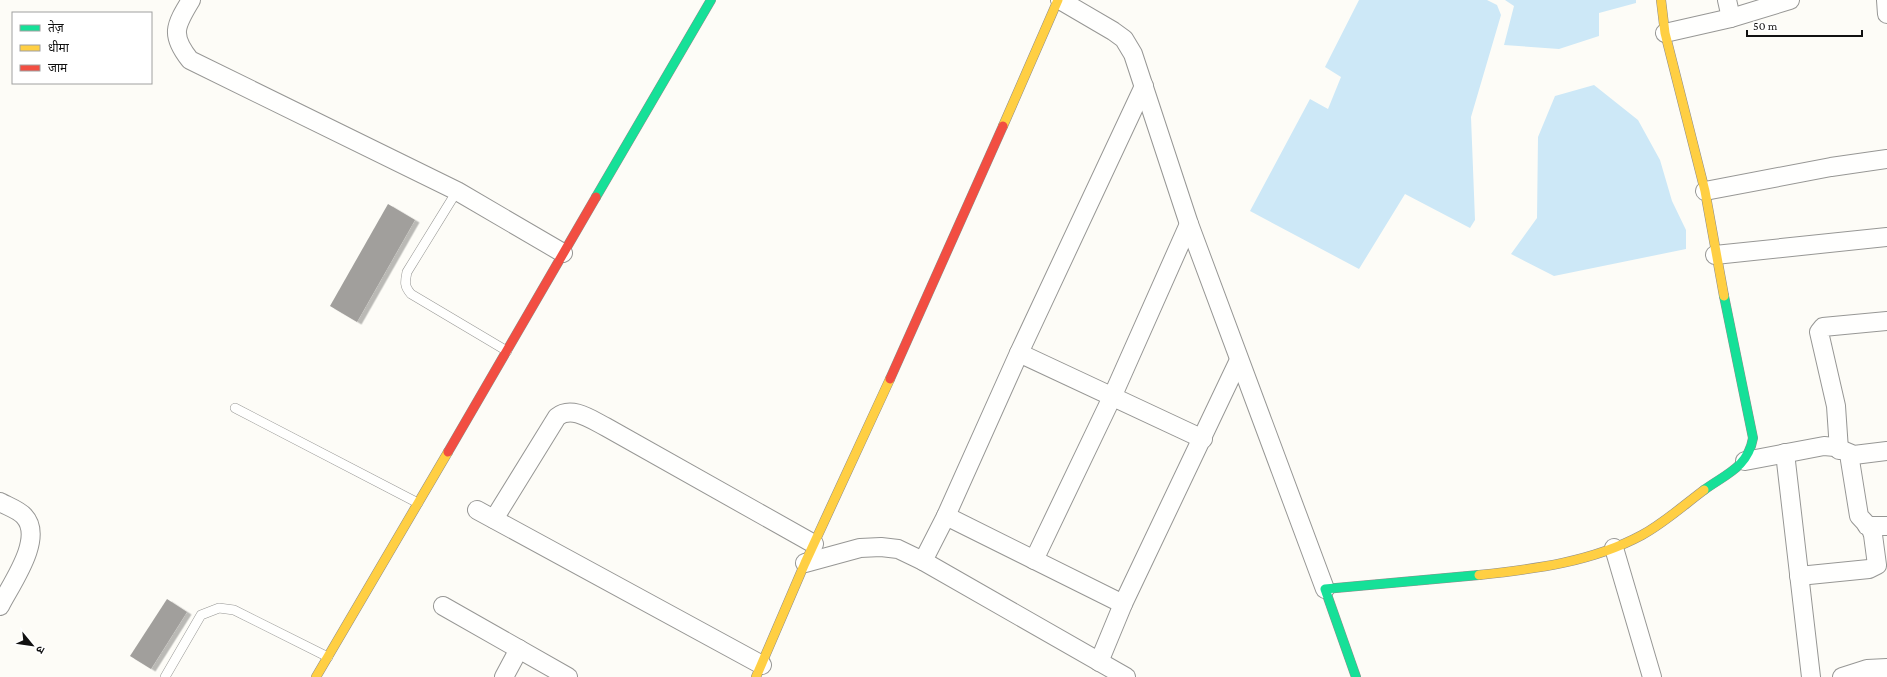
<svg xmlns="http://www.w3.org/2000/svg" width="1887" height="677" font-family="'Crimson Pro','Noto Sans Devanagari',serif">
<defs>
<filter id="shadow"><feDropShadow dx="4.5" dy="2.5" stdDeviation="0" flood-color="#0004"/></filter>
</defs>
<rect width="100%" height="100%" fill="#fdfcf7"/>
<g fill="#cde8f7">
<path d="M1359,0H1487L1497,5L1501,15L1471,117L1475,220L1470,228L1405,194L1359,269L1250,211L1310,99L1328,109L1341,77L1325,67Z"/>
<path d="M1505,0H1636V3L1599,13V36L1559,49L1504,45L1514,6Z"/>
<path d="M1594,85L1638,120L1660,160L1672,201L1686,230V249L1554,276L1511,254L1537,218L1538,137L1555,96Z"/>
</g>
<g fill="#a19f9c" filter="url(#shadow)">
<path d="M388,204L415,220L357,322L330,306Z"/>
<path d="M167,599L187,612L151,669L130,656Z"/>
</g>
<g fill="none" stroke-linecap="round" stroke-linejoin="round">
<g stroke="#979795" stroke-width="10">
<g id="lane">
<path d="M457,191L407,272C405,282 404,286 411,294L507,351"/>
<path d="M235,408L418,503"/>
<path d="M165,677L201,615L219,608L234,610L328,657"/>
</g>
</g>
<g stroke="#979795" stroke-width="20">
<g id="street">
<path d="M191,0C175,26 170,35 190,60L457,191L563,253"/>
<path d="M1060,0L1113,31L1124,39L1133,54L1189,224L1325,589"/>
<path d="M1727,0L1731,18"/>
<path d="M1886,0L1887,14"/>
<path d="M1665,33L1731,18L1790,0"/>
<path d="M1705,191L1831,167L1887,159"/>
<path d="M1715,255L1887,237"/>
<path d="M1019,353L1203,439"/>
<path d="M1839,450L1836,406L1819,332L1823,327L1887,321"/>
<path d="M1785,453L1811,677"/>
<path d="M1745,461L1824,446L1835,447L1854,455L1887,451"/>
<path d="M0,502C7,506 19,510 24,516C45,538 11,584 0,606"/>
<path d="M477,510L762,665"/>
<path d="M946,516L1123,604"/>
<path d="M494,519L557,417C572,405 592,420 606,427L814,544"/>
<path d="M1867,526H1887"/>
<path d="M1614,548L1652,677"/>
<path d="M1034,560L1113,395L1189,224"/>
<path d="M923,561L946,516L1019,353L1144,86"/>
<path d="M805,563L860,548L881,547L898,549L923,561L1126,677"/>
<path d="M1799,576L1869,569L1877,565L1873,535L1871,529L1859,516L1849,454"/>
<path d="M443,606L568,677"/>
<path d="M1099,662L1123,604L1239,360"/>
<path d="M504,677L519,649"/>
<path d="M1842,677L1867,669L1887,668"/>
</g>
</g>
<g stroke="#8e8d8b" stroke-width="10">
<g id="fast">
<path d="M596,197L711,0"/>
<path d="M1704,490C1726,474 1748,467 1753,438L1724,296"/>
<path d="M1356,677L1325,589L1479,575"/>
</g>
</g>
<g stroke="#8e8d8b" stroke-width="10">
<g id="slow">
<path d="M1661,0L1665,33L1705,191L1724,296"/>
<path d="M1003,126L1058,0"/>
<path d="M1479,575C1535,569 1592,562 1642,535C1664,523 1684,505 1704,490"/>
<path d="M316,677L448,452"/>
<path d="M756,677L805,563L890,379"/>
</g>
</g>
<g stroke="#8e8d8b" stroke-width="10">
<g id="jam">
<path d="M890,379L1003,126"/>
<path d="M448,452L596,197"/>
</g>
</g>
<use href="#lane" stroke="#fffffe" stroke-width="9"/>
<use href="#street" stroke="#fffffe" stroke-width="18"/>
<use href="#fast" stroke="#16e098" stroke-width="9"/>
<use href="#slow" stroke="#ffcf43" stroke-width="9"/>
<use href="#jam" stroke="#f24e42" stroke-width="9"/>
</g>
<rect x="12" y="12" width="140" height="72" fill="#ffffff" stroke="#a0a0a0"/>
<rect x="20" y="25" width="20" height="6" fill="#16e098" stroke="#a0a0a0"/>
<text x="48" y="32" font-size="12" fill="#111111">तेज़</text>
<rect x="20" y="45" width="20" height="6" fill="#ffcf43" stroke="#a0a0a0"/>
<text x="48" y="52" font-size="12" fill="#111111">धीमा</text>
<rect x="20" y="65" width="20" height="6" fill="#f24e42" stroke="#a0a0a0"/>
<text x="48" y="72" font-size="12" fill="#111111">जाम</text>
<g transform="translate(32 645) rotate(119)" stroke="#ffffff" stroke-width="3" paint-order="stroke">
<path d="M0-3L7 15L0 10L-7 15Z" fill="#111111"/>
<text y="-6" font-size="11" font-weight="bold" text-anchor="middle" fill="#111111">उ</text>
</g>
<path d="M1747 30v6h115v-6" fill="none" stroke="#111111" stroke-width="2"/>
<text x="1753" y="30" font-size="12" fill="#111111" stroke="#ffffff" stroke-width="3" paint-order="stroke">50 m</text>
</svg>
